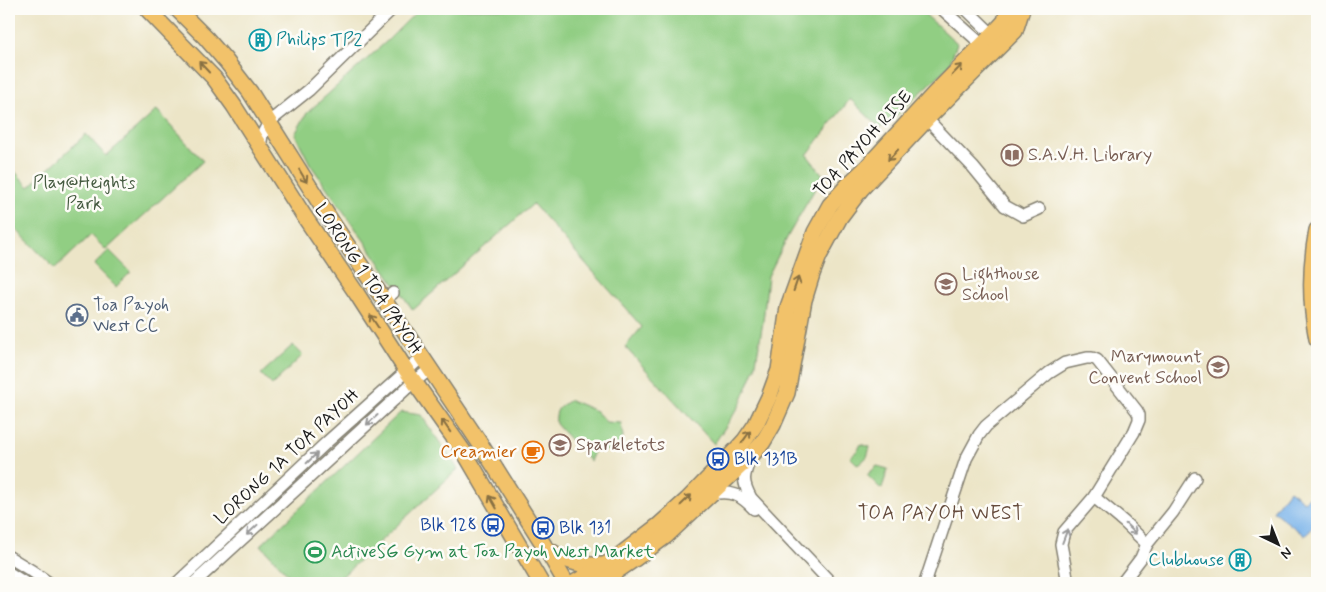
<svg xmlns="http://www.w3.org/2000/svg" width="1326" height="592" font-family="Mynerve,sans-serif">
  <rect width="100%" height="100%" fill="#fdfcf7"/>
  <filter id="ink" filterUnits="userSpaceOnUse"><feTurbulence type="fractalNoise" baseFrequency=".02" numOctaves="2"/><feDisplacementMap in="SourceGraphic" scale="10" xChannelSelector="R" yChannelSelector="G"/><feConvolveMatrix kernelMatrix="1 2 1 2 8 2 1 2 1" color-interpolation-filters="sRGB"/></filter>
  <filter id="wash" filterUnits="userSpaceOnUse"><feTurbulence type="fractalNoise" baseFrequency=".0096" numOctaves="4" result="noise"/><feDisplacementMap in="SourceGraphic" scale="20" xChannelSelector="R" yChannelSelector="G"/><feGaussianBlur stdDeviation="1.12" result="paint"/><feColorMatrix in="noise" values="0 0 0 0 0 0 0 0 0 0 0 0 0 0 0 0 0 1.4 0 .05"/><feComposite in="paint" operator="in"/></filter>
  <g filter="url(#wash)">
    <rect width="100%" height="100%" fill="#ece5c7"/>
    <g fill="#91ce83" stroke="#567550">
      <polygon points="419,9 919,9 957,43 949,66 896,116 880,128 850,99 807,155 823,175 789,234 768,276 763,322 755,368 740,405 714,444 625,347 642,327 533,204 413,310 310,164 295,134 307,113 387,41"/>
      <polygon points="157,110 203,161 106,250 91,235 55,269 9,222 9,165 29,187 86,134 106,156"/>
      <polygon points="109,250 131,272 116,287 94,265"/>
      <polygon points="293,345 303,355 272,385 261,374"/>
      <path d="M570,400L596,411L606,422L621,423L623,437L616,451L603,450L597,445L590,461L556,424C555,409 558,408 570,400Z"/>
      <polygon points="401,412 421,415 458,469 335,583 296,583 261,545"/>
      <polygon points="861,444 870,447 867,457 858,465 850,457 858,450"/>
      <polygon points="877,466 888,469 882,488 880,488 867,475"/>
    </g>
    <polygon fill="#79b3ea" stroke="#4a6883" points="1289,490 1304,501 1317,491 1317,521 1305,536 1273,511"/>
  </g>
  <g filter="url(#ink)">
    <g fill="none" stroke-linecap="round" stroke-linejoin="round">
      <g stroke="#848072" stroke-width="14">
        <g id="minor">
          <polyline points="942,9 987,49"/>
          <polyline points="966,9 998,40"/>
          <polyline points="927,119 973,167 1005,206 1023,216 1039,209"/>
          <polyline points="261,149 261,141 262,135 269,122 309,90 392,9"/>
          <polyline points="384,300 393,293"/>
          <path d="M750,459C743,477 742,481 751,498L831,583"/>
          <path d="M712,494C731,490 741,495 754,509"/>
          <polyline points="1094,497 1124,522 1147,544 1141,558 1122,583"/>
          <polyline points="1147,544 1173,512 1195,478"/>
          <polyline points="9,557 32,571 49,583"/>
          <polyline points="9,573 25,583"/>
          <polyline points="177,583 327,442 422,357"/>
          <polyline points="194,583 408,387 430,369"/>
          <polyline points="925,583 966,459 979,435 986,426 1049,373 1065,363 1087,358 1092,358 1097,360 1137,411 1139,415 1139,420 1134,432 1094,497 1064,532 1061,544 1068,583"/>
        </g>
      </g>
      <g stroke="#848072" stroke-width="18">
        <g id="major">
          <polyline points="147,9 214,78 234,106 304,216 357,294 406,370 466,455 541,583"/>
          <polyline points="177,9 206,38 226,61 250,92 333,224 481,445 547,550 566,583"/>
          <path d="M1317,230C1310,266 1310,304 1317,339"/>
          <path d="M549,550C569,563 581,566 605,565"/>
          <polyline points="574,583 615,559 658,526 687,500 735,451 745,440 756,424 769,397 779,370 788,307 815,232 830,205 848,185 866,168 933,95 993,34 1005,21 1008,9"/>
          <polyline points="599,583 636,558 666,536 750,457 763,442 773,425 787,393 804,300 812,274 819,256 840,217 861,189 927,119 1015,31 1022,9"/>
        </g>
      </g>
      <use href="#minor" stroke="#fff" stroke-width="11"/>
      <use href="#major" stroke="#f2c26a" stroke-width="15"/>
    </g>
    <defs><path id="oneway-shaft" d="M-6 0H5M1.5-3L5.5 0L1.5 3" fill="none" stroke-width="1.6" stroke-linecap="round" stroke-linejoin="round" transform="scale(1.25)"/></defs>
    <g stroke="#876f43">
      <use href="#oneway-shaft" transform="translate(204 67) rotate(-133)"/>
      <use href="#oneway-shaft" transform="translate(957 70) rotate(-46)"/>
      <use href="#oneway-shaft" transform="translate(893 155) rotate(133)"/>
      <use href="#oneway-shaft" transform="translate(303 176) rotate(59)"/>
      <use href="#oneway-shaft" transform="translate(796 284) rotate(-71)"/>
      <use href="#oneway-shaft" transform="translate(374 321) rotate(-123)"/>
      <use href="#oneway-shaft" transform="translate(446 426) rotate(-125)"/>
      <use href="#oneway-shaft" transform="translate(746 437) rotate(-54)"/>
      <use href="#oneway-shaft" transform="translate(686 500) rotate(-44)"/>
      <use href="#oneway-shaft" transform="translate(493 502) rotate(-120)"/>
    </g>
    <g stroke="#999">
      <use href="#oneway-shaft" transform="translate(372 420) rotate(138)"/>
      <use href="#oneway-shaft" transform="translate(312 458) rotate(-44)"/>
      <use href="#oneway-shaft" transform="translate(1131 529) rotate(44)"/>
      <use href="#oneway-shaft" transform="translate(252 530) rotate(137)"/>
      <use href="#oneway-shaft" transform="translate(1065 536) rotate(-69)"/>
    </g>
  </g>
  <defs>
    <g id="building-ring" transform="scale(1.125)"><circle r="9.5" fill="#fdfcf7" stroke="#0f9aa8" stroke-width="1.5"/><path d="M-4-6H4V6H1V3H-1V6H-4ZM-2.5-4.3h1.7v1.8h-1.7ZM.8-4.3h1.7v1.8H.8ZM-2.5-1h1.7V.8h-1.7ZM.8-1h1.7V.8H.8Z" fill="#0f9aa8"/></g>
    <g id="library-ring" transform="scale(1.125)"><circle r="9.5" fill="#fdfcf7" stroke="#8d6e63" stroke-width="1.5"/><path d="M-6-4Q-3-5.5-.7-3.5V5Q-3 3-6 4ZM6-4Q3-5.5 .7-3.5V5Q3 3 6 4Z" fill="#8d6e63"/></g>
    <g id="school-ring" transform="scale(1.125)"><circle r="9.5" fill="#fdfcf7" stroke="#8d6e63" stroke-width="1.5"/><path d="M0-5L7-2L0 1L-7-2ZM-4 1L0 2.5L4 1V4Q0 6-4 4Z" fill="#8d6e63"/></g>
    <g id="civic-ring" transform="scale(1.125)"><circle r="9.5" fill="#fdfcf7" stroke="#5c6f8a" stroke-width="1.5"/><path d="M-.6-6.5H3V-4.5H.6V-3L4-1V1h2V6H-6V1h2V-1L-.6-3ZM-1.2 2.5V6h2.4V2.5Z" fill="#5c6f8a"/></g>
    <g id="cafe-ring" transform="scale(1.125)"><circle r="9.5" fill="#fdfcf7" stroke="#e8710a" stroke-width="1.5"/><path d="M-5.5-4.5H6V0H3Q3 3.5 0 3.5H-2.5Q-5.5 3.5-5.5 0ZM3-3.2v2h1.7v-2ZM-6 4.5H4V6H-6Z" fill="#e8710a"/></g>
    <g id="bus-ring" transform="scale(1.125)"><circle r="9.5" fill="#fdfcf7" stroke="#1a4fb4" stroke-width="1.5"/><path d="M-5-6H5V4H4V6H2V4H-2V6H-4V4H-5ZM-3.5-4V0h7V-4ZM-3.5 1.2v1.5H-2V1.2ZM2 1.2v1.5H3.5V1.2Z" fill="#1a4fb4"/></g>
    <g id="stadium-ring" transform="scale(1.125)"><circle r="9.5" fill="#fdfcf7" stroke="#2e9e5b" stroke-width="1.5"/><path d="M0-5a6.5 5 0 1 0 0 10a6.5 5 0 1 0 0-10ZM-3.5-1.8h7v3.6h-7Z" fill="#2e9e5b"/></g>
  </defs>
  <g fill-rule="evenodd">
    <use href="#building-ring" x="260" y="40"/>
    <use href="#library-ring" x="1012" y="155"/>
    <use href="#school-ring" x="946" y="284"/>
    <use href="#civic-ring" x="77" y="315"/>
    <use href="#school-ring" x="1218" y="367"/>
    <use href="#school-ring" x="560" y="445"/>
    <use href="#cafe-ring" x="533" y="452"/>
    <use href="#bus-ring" x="718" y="459"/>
    <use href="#bus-ring" x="493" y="525"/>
    <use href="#bus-ring" x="543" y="528"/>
    <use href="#stadium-ring" x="315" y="552"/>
    <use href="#building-ring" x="1240" y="560"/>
  </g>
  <g text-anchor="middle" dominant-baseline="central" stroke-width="5" stroke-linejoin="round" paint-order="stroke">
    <g font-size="18" fill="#0d838f" stroke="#fdfcf7" text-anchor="start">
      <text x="276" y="40">Philips TP2</text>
      <text x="1224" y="560" text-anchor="end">Clubhouse</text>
    </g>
    <g font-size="18" fill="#1c1c1c" stroke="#fdfcf7">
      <text transform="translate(863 144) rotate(-48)">TOA PAYOH RISE</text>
      <text transform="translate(368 279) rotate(56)">LORONG 1 TOA PAYOH</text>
      <text transform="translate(287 457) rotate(-43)">LORONG 1A TOA PAYOH</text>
    </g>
    <g font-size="18" fill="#785e54" stroke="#fdfcf7" text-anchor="start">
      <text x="1028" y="155">S.A.V.H. Library</text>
      <text x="962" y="274">Lighthouse<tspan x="962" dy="21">School</tspan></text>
      <text x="1202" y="357" text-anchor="end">Marymount<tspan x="1202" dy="21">Convent School</tspan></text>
      <text x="576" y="445">Sparkletots</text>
    </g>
    <g font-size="18" fill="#455a40" stroke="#fdfcf7">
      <text x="84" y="183">Play@Heights<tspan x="84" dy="21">Park</tspan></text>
    </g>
    <g font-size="18" fill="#4e5e75" stroke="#fdfcf7" text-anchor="start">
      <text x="93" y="305">Toa Payoh<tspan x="93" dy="21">West CC</tspan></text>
    </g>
    <g font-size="18" fill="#c56008" stroke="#fdfcf7" text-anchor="end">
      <text x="517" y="452">Creamier</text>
    </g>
    <g font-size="18" fill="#164399" stroke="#fdfcf7" text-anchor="start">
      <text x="734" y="459">Blk 131B</text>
      <text x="477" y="525" text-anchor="end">Blk 128</text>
      <text x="559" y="528">Blk 131</text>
    </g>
    <g font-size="18" fill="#27864d" stroke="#fdfcf7" text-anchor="start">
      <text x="331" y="552">ActiveSG Gym at Toa Payoh West Market</text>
    </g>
    <g font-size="19" letter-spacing="1" fill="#664c3d" stroke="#fdfcf7">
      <text x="941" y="513">TOA PAYOH WEST</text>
    </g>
  </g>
  <rect width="1326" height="592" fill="none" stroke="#fdfcf7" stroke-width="30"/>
  <g transform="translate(1278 544) rotate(137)" stroke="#fdfcf7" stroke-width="4" paint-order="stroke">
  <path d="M0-4L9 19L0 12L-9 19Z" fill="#1c1c1c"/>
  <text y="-8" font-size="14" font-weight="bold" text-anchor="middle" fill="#1c1c1c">N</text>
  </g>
</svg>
